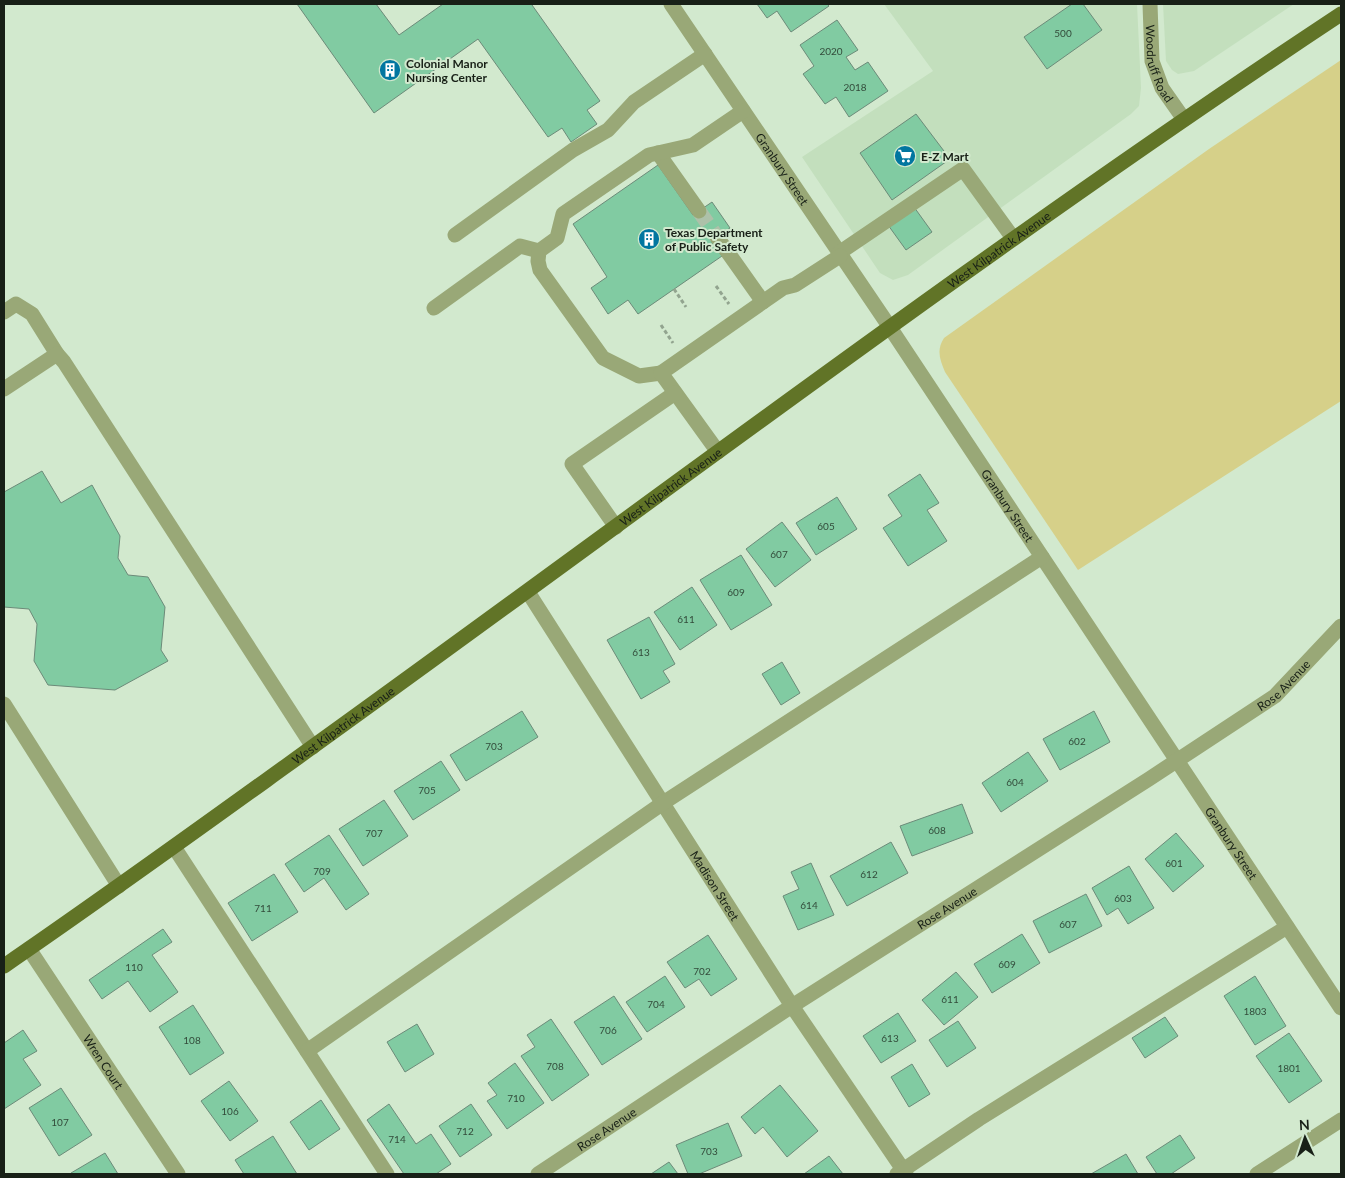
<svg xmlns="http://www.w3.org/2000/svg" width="1345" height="1178" font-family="Lato,sans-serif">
  <rect width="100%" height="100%" fill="#d2e9ce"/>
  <g fill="#c3dfbd">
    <polygon points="884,4 1137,4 1141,88 1139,106 1131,114 908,275 893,280 880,273 802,157 933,71"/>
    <polygon points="1163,4 1294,4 1194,71 1178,74 1172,70 1166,61"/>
  </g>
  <path fill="#d6d089" d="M1341,60V401L1078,570L945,372C940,360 936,350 944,338L1209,149Z"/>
  <g fill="#81cba2" stroke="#6c8b79">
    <polygon points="297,4 376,4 399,35 443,4 535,4 532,5 600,101 587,110 597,124 571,142 562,128 548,137 478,39 374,113"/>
    <polygon points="757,4 827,4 829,6 791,32 777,11 767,18"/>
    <polygon points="1072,4 1083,4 1102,30 1047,69 1024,37"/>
    <polygon points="837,20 858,50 846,57 855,70 868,62 888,91 849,117 836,97 825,104 803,74 814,66 800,45"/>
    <polygon points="916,114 950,159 892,200 860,153"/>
    <polygon points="658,165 693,215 712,202 730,228 711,241 722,256 638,314 628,300 608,314 591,288 607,277 573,224"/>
    <polygon points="914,207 932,232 906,250 888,225"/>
    <polygon points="42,471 61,503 92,485 120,536 118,558 128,575 148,577 165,607 161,650 168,661 115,690 48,685 34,661 37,624 29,609 4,607 4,492"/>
    <polygon points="920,474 939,503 927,510 947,541 908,566 883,528 902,516 888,495"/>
    <polygon points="837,497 857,529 816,555 796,523"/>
    <polygon points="782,522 811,560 775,587 746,549"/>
    <polygon points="741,555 772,605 731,630 700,580"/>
    <polygon points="692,587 717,625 680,650 654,612"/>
    <polygon points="649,617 675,664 663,671 670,682 641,699 607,640"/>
    <polygon points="782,662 800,693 781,705 762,674"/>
    <polygon points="522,711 538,737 466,781 450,755"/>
    <polygon points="1094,711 1110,742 1060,770 1043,739"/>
    <polygon points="1028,752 1048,781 1001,812 982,783"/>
    <polygon points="441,761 460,790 413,820 394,791"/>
    <polygon points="384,800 408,836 363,866 339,829"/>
    <polygon points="962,804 973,833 912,856 900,826"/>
    <polygon points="1176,833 1204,866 1173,892 1145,859"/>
    <polygon points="329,835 369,894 346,910 324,878 304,892 285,864"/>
    <polygon points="891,842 908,873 847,906 830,876"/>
    <polygon points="811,863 834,915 798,930 783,896 799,889 791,872"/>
    <polygon points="1129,866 1154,908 1128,924 1118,908 1107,915 1092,888"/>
    <polygon points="274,874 298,912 252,941 228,903"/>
    <polygon points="1086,894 1102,926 1049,953 1033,921"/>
    <polygon points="163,929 172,942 152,955 178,992 150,1012 128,981 102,999 89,980"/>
    <polygon points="1022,934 1040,963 992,993 974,964"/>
    <polygon points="708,935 737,979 711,996 699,979 685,988 667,962"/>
    <polygon points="956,972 978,997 944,1025 922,1000"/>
    <polygon points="665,976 685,1007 647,1032 626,1002"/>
    <polygon points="1255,976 1286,1026 1255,1045 1224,996"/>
    <polygon points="614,996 642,1039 602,1065 574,1022"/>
    <polygon points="193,1005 224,1053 190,1075 159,1027"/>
    <polygon points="898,1013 916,1041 881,1063 863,1036"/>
    <polygon points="1165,1017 1178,1036 1145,1058 1132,1038"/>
    <polygon points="551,1019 589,1075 552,1101 521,1056 535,1047 527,1035"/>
    <polygon points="958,1021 976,1048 947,1067 929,1040"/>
    <polygon points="417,1024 434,1054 405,1072 387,1042"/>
    <polygon points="23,1030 37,1051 23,1059 41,1085 4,1109 4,1043"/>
    <polygon points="1289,1033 1322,1081 1289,1103 1256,1056"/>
    <polygon points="515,1063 544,1103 507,1129 487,1101 497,1095 488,1083"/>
    <polygon points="912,1064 930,1094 909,1107 891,1077"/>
    <polygon points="229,1081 258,1121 230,1141 201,1101"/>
    <polygon points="780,1085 818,1131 787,1157 763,1127 755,1134 741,1117"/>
    <polygon points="61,1088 92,1135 59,1156 29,1108"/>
    <polygon points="321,1100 340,1129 309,1150 290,1122"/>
    <polygon points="389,1104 416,1144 431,1134 451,1164 436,1174 404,1174 367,1120"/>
    <polygon points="471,1104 492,1135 460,1157 439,1126"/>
    <polygon points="728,1123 742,1156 699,1174 688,1174 676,1145"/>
    <polygon points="1180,1135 1195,1158 1171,1174 1157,1174 1146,1157"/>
    <polygon points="273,1136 297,1174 244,1174 235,1160"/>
    <polygon points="105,1153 118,1174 72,1174 71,1173"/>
    <polygon points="1126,1154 1138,1174 1091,1174"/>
    <polygon points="829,1156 843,1174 804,1174"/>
    <polygon points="669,1162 678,1174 651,1174"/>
  </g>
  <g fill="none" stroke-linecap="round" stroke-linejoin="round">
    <polyline stroke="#adc1a9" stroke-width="15" stroke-dasharray="15 8" stroke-linecap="butt" points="699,211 717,237"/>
    <g stroke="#92a48f" stroke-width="3" stroke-dasharray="4 2.5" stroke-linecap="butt">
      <polyline points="716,286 729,304"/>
      <polyline points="674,289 686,307"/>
      <polyline points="661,325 673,343"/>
    </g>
    <g stroke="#99a877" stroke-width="15">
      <path id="s1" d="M671,4L889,326L1341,1008"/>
      <path id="s2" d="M1150,4L1152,61L1162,88L1183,118"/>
      <polyline points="658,153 699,211"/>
      <polyline points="455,235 573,150 608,130 634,102 705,54"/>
      <polyline points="717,237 763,302"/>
      <polyline points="839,253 963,169 1013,238"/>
      <polyline points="434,308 520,246 539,251"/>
      <polyline points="4,312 16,304 32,314 57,354"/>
      <polyline points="661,373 639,376 603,358 540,270 538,261 539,251 557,238 563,214 649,155 693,145 743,111"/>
      <polyline points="4,389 57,354 64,362 313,747"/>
      <polyline points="718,452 661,373 783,288 795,285 840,256"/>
      <polyline points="616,527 572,464 675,393"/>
      <path id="s3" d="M528,592L792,1006L906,1174"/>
      <polyline points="4,704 119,886"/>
      <polyline points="174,847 387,1174"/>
      <path id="s4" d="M29,949L178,1174"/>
      <polyline points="307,1051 663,803 1042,557"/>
      <path id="s5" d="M538,1174L792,1006L1149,779L1275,696L1341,626"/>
      <polyline points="897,1174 979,1119 1287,927"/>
      <polyline points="1257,1174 1341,1120"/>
    </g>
    <path stroke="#617427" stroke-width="15" id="s6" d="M4,966C99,901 193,833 286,766C637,514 981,252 1341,14"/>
  </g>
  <defs>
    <g id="building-disc" transform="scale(1.125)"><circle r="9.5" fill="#0176a0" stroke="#d2e9ce"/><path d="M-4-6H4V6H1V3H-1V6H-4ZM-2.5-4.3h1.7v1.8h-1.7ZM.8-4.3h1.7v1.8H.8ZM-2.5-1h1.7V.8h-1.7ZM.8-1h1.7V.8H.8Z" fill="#fff"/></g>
    <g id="supermarket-disc" transform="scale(1.125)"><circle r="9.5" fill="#0176a0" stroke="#d2e9ce"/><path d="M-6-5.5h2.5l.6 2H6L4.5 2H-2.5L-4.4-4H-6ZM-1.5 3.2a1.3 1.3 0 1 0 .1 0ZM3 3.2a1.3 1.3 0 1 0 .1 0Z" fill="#fff"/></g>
  </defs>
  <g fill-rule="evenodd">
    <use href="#building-disc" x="390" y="70"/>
    <use href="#supermarket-disc" x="905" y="156"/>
    <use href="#building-disc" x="649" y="239"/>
  </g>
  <g text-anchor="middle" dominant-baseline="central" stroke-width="4" stroke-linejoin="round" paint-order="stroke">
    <g font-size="10" fill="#324b3a">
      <text x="1063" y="33">500</text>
      <text x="831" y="51">2020</text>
      <text x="855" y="87">2018</text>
      <text x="826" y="526">605</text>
      <text x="779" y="554">607</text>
      <text x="736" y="592">609</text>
      <text x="686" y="619">611</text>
      <text x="641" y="652">613</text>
      <text x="1077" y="741">602</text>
      <text x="494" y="746">703</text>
      <text x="1015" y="782">604</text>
      <text x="427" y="790">705</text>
      <text x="937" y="830">608</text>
      <text x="374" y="833">707</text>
      <text x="1174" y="863">601</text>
      <text x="322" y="871">709</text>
      <text x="869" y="874">612</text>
      <text x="1123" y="898">603</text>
      <text x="809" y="905">614</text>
      <text x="263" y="908">711</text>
      <text x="1068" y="924">607</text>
      <text x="1007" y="964">609</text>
      <text x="134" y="967">110</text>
      <text x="702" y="971">702</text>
      <text x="950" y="999">611</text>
      <text x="656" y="1004">704</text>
      <text x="1255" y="1011">1803</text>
      <text x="608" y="1030">706</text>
      <text x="890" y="1038">613</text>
      <text x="192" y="1040">108</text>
      <text x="555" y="1066">708</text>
      <text x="1289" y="1068">1801</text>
      <text x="516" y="1098">710</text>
      <text x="230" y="1111">106</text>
      <text x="60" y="1122">107</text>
      <text x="465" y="1131">712</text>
      <text x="397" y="1139">714</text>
      <text x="709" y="1151">703</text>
    </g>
    <g font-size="12" fill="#182017" stroke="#d2e9ce">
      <text stroke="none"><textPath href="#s2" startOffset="61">Woodruff Road</textPath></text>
      <text stroke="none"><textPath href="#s1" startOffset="199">Granbury Street</textPath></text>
      <text stroke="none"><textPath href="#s6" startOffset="1226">West Kilpatrick Avenue</textPath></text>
      <text stroke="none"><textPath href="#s6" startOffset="821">West Kilpatrick Avenue</textPath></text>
      <text stroke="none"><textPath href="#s1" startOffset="604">Granbury Street</textPath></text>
      <text stroke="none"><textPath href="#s5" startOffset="892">Rose Avenue</textPath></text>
      <text stroke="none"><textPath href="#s6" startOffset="416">West Kilpatrick Avenue</textPath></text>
      <text stroke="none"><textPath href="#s1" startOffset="1009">Granbury Street</textPath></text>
      <text stroke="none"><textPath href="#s3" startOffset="348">Madison Street</textPath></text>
      <text stroke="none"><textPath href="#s5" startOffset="488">Rose Avenue</textPath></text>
      <text stroke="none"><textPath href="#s4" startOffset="135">Wren Court</textPath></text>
      <text stroke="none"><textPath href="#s5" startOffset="82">Rose Avenue</textPath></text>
    </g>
    <g font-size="12" font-weight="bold" fill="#182017" stroke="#d2e9ce" text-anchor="start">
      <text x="406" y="63">Colonial Manor<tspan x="406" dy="14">Nursing Center</tspan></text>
      <text x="921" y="156">E-Z Mart</text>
      <text x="665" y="232">Texas Department<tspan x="665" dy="14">of Public Safety</tspan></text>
    </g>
  </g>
  <rect width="1345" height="1178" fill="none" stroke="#182017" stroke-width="10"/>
  <g transform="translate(1305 1138) rotate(357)" stroke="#d2e9ce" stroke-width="4" paint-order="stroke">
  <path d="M0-4L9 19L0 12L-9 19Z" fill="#182017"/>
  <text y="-8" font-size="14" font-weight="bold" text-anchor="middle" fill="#182017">N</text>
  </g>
</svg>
